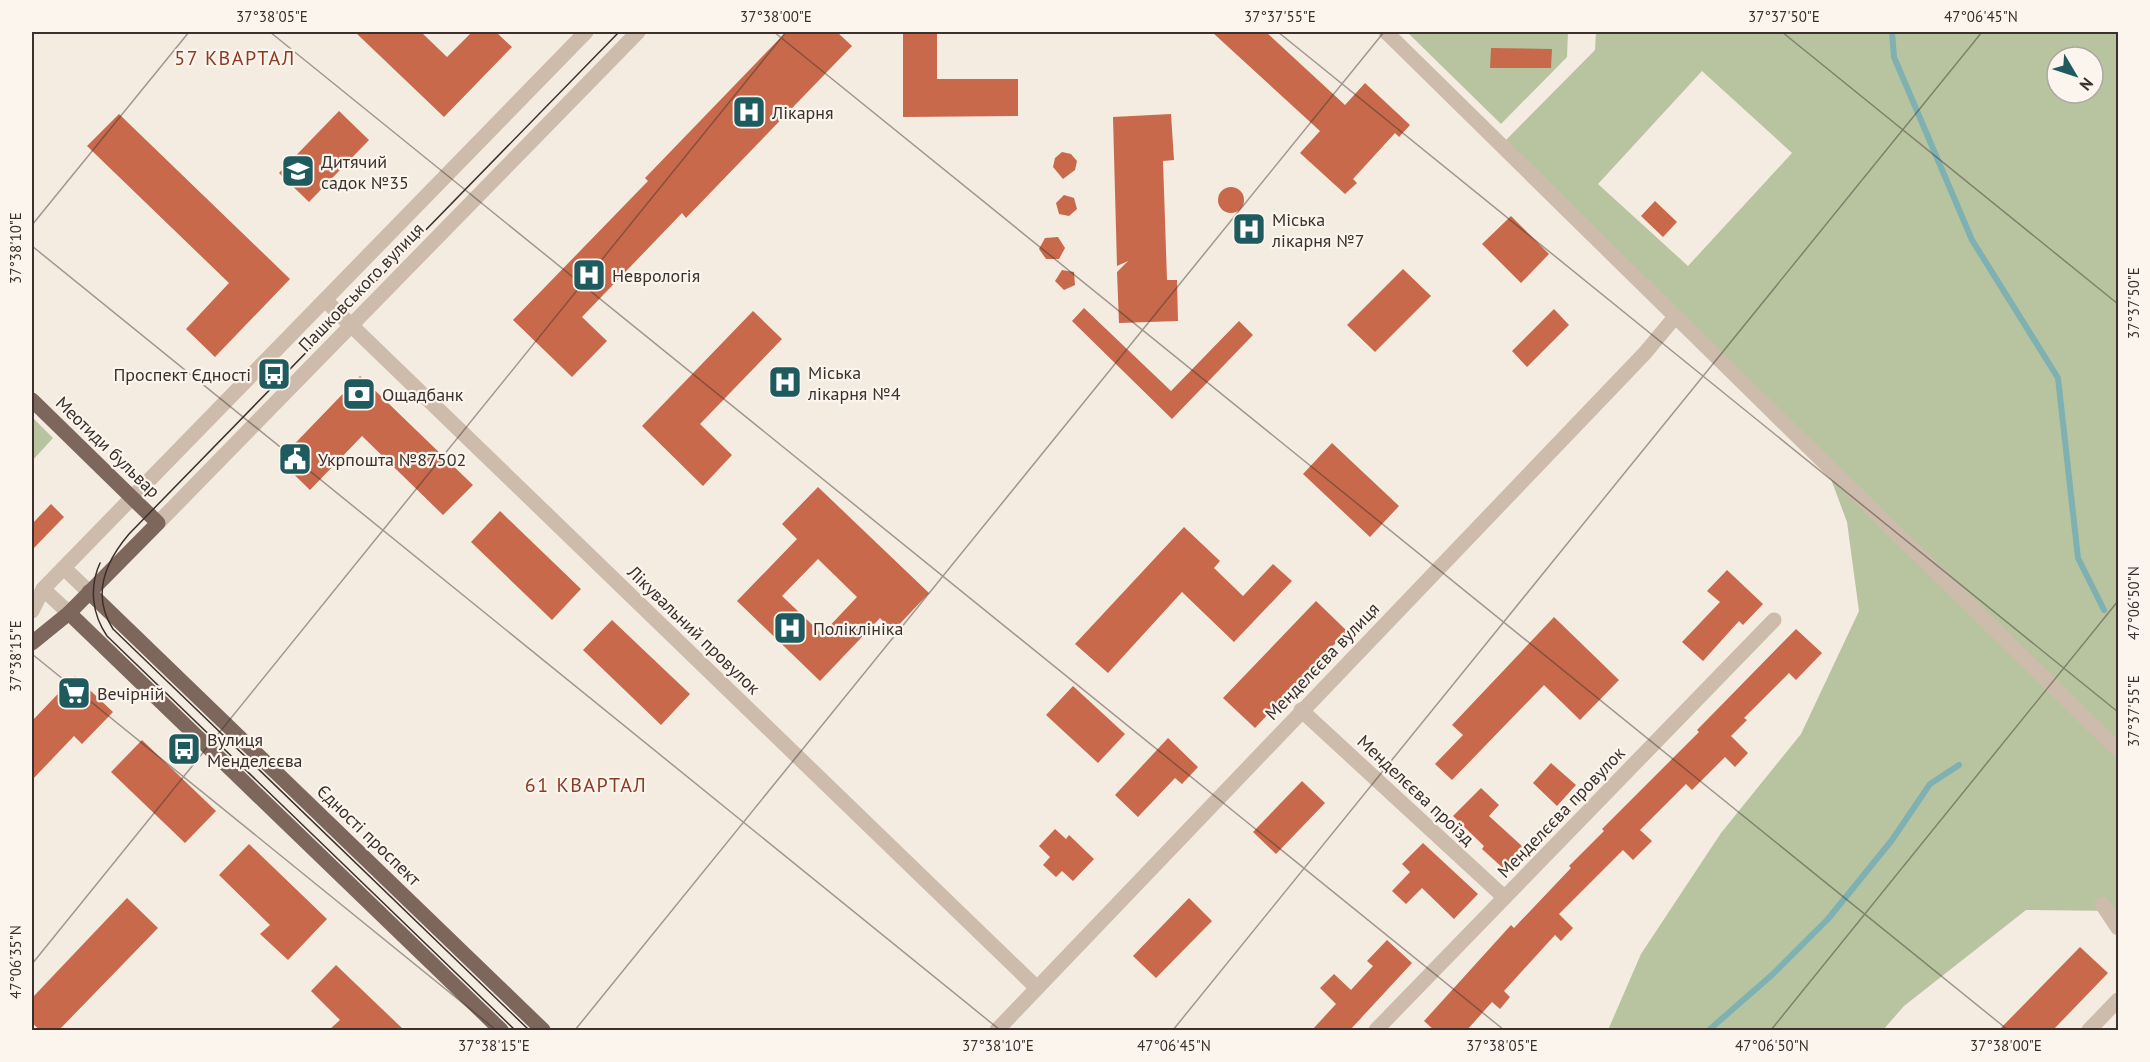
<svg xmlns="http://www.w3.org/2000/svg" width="2150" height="1062" font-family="'PT Sans',sans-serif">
  <rect width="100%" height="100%" fill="#f4ebe1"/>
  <g fill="#b8c4a0" fill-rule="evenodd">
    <polygon points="1407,32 1568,32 1567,57 1501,124"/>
    <path d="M1596,32H2118V911L2026,910L1904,1006L1883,1030H1608L1641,954L1721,833L1801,734L1859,611L1847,522L1825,463L1680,312L1506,140L1595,50ZM2057,57H2093V93H2057ZM1702,71L1792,153L1688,266L1598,184Z"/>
    <polygon points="32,417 53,438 32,461"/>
  </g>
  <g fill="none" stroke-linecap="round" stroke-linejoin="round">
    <g stroke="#7fb0b2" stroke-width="6">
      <polyline points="1892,32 1894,57 1972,240 2058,378 2078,558 2104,610"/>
      <polyline points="1709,1030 1773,974 1828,919 1892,840 1930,784 1959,765"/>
    </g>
  </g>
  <g fill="#c8694b" fill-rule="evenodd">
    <polygon points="355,32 421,32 447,57 472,32 496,32 512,47 444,117"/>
    <polygon points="786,32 837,32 852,46 686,218 682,213 582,317 607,341 572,377 513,320 648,181 645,178"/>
    <polygon points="903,32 937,32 937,79 1018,79 1018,116 903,117"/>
    <polygon points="1212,32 1266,32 1345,105 1365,83 1410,125 1399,137 1395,133 1353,179 1357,183 1345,194 1300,153 1320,131"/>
    <polygon points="1491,48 1552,49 1551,68 1490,68"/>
    <polygon points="339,111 369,140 309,202 279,173"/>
    <polygon points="119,114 290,279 215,357 186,329 229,283 87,146"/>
    <polygon points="1171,114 1174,160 1163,161 1167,280 1177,280 1178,321 1119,323 1117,272 1128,261 1117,266 1113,117"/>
    <polygon points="1062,152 1071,154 1077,161 1075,170 1063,179 1053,167 1055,158"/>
    <circle cx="1231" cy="200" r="13"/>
    <polygon points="1064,195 1074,198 1077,209 1069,216 1059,214 1056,203"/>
    <polygon points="1655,201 1677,222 1663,237 1641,216"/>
    <polygon points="1511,216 1549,254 1521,283 1482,244"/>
    <polygon points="1058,237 1065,248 1059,259 1046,259 1039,249 1045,238"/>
    <polygon points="1403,269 1431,296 1375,352 1347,325"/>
    <polygon points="1062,270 1074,272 1075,285 1064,290 1055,281"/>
    <polygon points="1084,308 1171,391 1239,321 1253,335 1172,419 1072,321"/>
    <polygon points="1554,309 1569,325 1527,367 1512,351"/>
    <polygon points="753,311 782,339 700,424 732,455 703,486 642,426"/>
    <polygon points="360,376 473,485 443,515 362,436 310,490 279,460"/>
    <polygon points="1332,443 1399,506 1370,537 1303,474"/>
    <path d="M818,487L929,593L893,631L880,618L820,681L737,601L797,539L782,524ZM818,559L857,597L822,634L782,596Z"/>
    <polygon points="51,504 64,517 32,550 32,524"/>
    <polygon points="500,511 581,589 552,620 471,542"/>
    <polygon points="1184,527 1220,561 1214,568 1243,596 1273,564 1292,581 1234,642 1182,592 1108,673 1075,644"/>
    <polygon points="1727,570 1763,604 1743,625 1739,621 1703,661 1682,642 1720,602 1707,591"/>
    <polygon points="1316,601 1347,631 1255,728 1223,698"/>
    <polygon points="1554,617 1619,680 1580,720 1544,685 1452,780 1435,764 1463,735 1452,725"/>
    <polygon points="612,620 690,694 661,725 583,650"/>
    <polygon points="1796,629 1822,653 1796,680 1789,673 1744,718 1747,720 1731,736 1748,753 1735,767 1725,757 1692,790 1686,784 1640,830 1652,841 1633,860 1623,850 1559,914 1573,928 1561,941 1555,935 1504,991 1510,997 1500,1009 1492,1002 1467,1030 1434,1030 1424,1021 1511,925 1514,928 1571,868 1569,866 1604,831 1602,829 1699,732 1697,730"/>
    <polygon points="75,676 113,712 82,744 74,736 32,780 32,721"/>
    <polygon points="1073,686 1125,734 1098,763 1046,715"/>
    <polygon points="1168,738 1198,767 1182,784 1175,778 1138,817 1115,795"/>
    <polygon points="142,740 216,811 185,843 111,772"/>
    <polygon points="1551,763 1576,785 1557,806 1533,783"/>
    <polygon points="1302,781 1325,803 1276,854 1253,832"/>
    <polygon points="1481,788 1499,805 1489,816 1523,847 1504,869 1482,849 1484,846 1453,816"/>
    <polygon points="1055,829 1066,839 1069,835 1094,859 1073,881 1062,871 1056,877 1043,865 1050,857 1039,846"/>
    <polygon points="1423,843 1478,894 1454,919 1422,888 1406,904 1392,891 1410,872 1402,864"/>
    <polygon points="249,844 327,919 288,960 260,934 270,925 219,875"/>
    <polygon points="127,898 158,928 59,1030 40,1030 32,1023 32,998"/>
    <polygon points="1189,898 1212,921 1156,978 1133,956"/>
    <polygon points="1387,940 1412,963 1350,1030 1312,1030 1336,1004 1320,988 1334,974 1351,990 1373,966 1367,961"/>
    <polygon points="2080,947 2108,973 2053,1030 1999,1030"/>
    <polygon points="336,965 404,1030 329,1030 340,1020 311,991"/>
  </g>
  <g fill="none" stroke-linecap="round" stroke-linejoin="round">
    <g stroke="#cdbbac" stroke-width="15">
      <path d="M1386,32C1629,272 1874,511 2118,750"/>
      <polyline points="325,300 1037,988"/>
      <polyline points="158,523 638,32"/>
      <polyline points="64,568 89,592"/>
      <polyline points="43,589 69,613"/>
      <polyline points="32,611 43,589 586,32"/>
      <polyline points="1301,710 1504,897"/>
      <polyline points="2102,904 2118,928"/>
      <polyline points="997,1030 1645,353 1675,317"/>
      <polyline points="1376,1030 1774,620"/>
      <polyline points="2089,1030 2118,1000"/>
    </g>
    <g stroke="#7d675c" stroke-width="15">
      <polyline points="32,400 158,523 69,613 32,643"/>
      <polyline points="89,592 543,1030"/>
      <polyline points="69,613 501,1030"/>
    </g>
    <g stroke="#3b302b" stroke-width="1.5">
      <path d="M100,563C89,587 92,614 107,636L515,1030"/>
      <path d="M529,1030L113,629C91,595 106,561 129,534L619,32"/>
    </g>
  </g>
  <path fill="none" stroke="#3b302b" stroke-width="1.5" stroke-opacity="0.45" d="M270,32L1504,1030M774,32L2008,1030M1278,32L2118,712M1782,32L2118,304M32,225L189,32M32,246L1000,1030M32,654L496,1030M32,964L786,32M575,1030L1384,32M1173,1030L1982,32M1771,1030L2118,601"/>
  <defs>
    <g id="hospital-square" transform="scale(1.725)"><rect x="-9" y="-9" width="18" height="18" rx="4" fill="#1f5a5e" stroke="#fbf5ee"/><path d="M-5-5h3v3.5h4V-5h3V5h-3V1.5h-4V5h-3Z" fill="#fff"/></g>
    <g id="school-square" transform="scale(1.725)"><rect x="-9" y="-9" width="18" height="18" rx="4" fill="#1f5a5e" stroke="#fbf5ee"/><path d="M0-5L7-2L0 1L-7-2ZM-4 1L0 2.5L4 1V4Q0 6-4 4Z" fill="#fff"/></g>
    <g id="bus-square" transform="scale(1.725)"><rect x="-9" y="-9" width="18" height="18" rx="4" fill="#1f5a5e" stroke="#fbf5ee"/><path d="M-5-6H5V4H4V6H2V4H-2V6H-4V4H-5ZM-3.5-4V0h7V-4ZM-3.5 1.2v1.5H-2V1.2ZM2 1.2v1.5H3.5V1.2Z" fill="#fff"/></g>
    <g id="bank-square" transform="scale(1.725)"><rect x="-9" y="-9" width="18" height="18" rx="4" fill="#1f5a5e" stroke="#fbf5ee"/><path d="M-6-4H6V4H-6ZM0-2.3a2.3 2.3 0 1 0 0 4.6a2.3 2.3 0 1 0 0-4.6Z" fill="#fff"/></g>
    <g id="civic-square" transform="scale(1.725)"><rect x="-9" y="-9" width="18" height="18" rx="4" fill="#1f5a5e" stroke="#fbf5ee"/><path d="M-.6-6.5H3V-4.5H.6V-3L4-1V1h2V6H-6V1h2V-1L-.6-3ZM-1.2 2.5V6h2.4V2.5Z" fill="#fff"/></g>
    <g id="supermarket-square" transform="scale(1.725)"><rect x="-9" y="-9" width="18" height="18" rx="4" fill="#1f5a5e" stroke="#fbf5ee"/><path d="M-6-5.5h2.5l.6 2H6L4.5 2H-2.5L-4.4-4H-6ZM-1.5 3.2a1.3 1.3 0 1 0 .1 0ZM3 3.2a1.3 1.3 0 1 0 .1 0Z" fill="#fff"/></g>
  </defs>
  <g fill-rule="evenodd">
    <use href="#hospital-square" x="749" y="112"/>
    <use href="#school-square" x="298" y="171"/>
    <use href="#hospital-square" x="1249" y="229"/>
    <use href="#hospital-square" x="589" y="275"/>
    <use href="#bus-square" x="274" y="374"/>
    <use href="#hospital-square" x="785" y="382"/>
    <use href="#bank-square" x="359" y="394"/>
    <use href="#civic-square" x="295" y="459"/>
    <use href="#hospital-square" x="790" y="628"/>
    <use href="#supermarket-square" x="74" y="693"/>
    <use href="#bus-square" x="184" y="749"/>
  </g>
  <g text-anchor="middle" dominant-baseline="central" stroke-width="4.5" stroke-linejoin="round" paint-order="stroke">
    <g font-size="18" fill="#3b302b" stroke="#fbf5ee" text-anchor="start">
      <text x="772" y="112">Лікарня</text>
      <text x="321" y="161">Дитячий<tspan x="321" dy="21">садок №35</tspan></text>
      <text x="1272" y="219">Міська<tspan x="1272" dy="21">лікарня №7</tspan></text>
      <text x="612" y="275">Неврологія</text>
      <text x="808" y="372">Міська<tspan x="808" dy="21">лікарня №4</tspan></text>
      <text x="251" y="374" text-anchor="end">Проспект Єдності</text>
      <text x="382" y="394">Ощадбанк</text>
      <text x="318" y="459">Укрпошта №87502</text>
      <text x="813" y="628">Поліклініка</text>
      <text x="97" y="693">Вечірній</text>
      <text x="207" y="739">Вулиця<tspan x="207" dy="21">Менделєєва</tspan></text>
    </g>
    <g font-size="18" fill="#3b302b" stroke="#fbf5ee">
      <text transform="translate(361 287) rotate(-46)">Пашковського вулиця</text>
      <text transform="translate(108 447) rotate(44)">Меотиди бульвар</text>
      <text transform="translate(694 630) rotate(44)">Лікувальний провулок</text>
      <text transform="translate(1322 661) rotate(-46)">Менделєєва вулиця</text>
      <text transform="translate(1416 790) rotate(43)">Менделєєва проїзд</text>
      <text transform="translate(1561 812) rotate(-46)">Менделєєва провулок</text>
      <text transform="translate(369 835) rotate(44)">Єдності проспект</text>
    </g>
    <g font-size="20" letter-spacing="1.5" fill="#8c3b22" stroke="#fbf5ee">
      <text x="235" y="58">57 КВАРТАЛ</text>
      <text x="586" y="785">61 КВАРТАЛ</text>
    </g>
  </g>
  <rect width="2150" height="1062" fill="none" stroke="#fbf5ee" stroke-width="66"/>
  <g transform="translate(2075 75) rotate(129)"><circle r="28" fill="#fbf5ee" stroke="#aea6a0" stroke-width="1.5"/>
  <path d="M0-4.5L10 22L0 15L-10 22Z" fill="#1f5a5e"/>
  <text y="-9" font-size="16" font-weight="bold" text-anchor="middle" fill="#3b302b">N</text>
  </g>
  <rect x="33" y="33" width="2084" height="996" fill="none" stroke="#3b302b" stroke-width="2"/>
  <g font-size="15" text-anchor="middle" fill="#3b302b">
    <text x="272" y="22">37°38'05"E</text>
    <text x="776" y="22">37°38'00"E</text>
    <text x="1280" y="22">37°37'55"E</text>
    <text x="1784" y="22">37°37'50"E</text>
    <text x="1981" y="22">47°06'45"N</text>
    <text transform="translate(16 248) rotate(-90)" y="5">37°38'10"E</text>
    <text transform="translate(2134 303) rotate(-90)" y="5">37°37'50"E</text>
    <text transform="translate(2134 603) rotate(-90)" y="5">47°06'50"N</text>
    <text transform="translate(16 656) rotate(-90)" y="5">37°38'15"E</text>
    <text transform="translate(2134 711) rotate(-90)" y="5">37°37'55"E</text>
    <text transform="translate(16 962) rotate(-90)" y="5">47°06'35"N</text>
    <text x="494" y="1051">37°38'15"E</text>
    <text x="998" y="1051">37°38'10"E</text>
    <text x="1174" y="1051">47°06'45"N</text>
    <text x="1502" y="1051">37°38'05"E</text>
    <text x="1772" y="1051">47°06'50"N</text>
    <text x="2006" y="1051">37°38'00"E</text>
  </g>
</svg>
